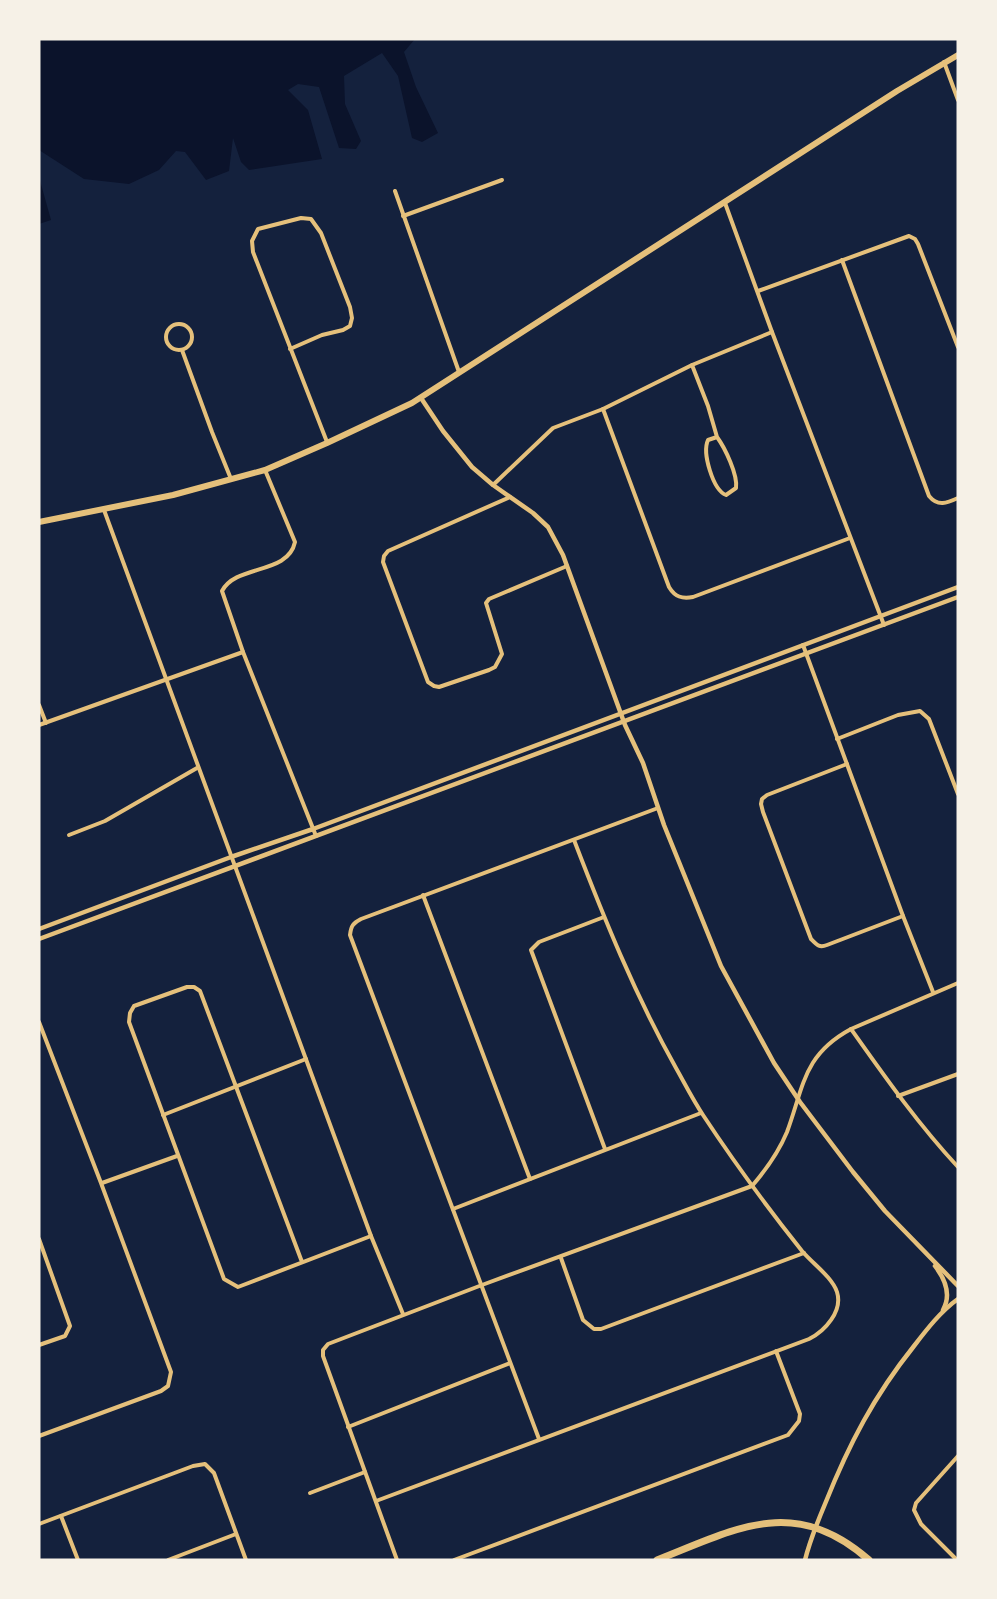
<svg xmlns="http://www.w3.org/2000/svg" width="997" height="1599" font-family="Helvetica,sans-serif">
  <rect width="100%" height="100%" fill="#14213d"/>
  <g fill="#0b132b">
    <polygon points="39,39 415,39 404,52 416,87 438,133 422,142 412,138 398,76 382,53 344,76 345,104 361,141 356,149 339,148 319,87 298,84 288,90 308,110 322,159 249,170 241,162 233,138 229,171 206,180 185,152 176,151 159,170 129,184 84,179 39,150"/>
    <polygon points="39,177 51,220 39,224"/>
  </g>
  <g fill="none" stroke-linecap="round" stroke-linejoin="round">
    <g stroke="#e5c07b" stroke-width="4">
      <polyline points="944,62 958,100"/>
      <polyline points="395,191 459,372"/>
      <polyline points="725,203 772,332 884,625"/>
      <polyline points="403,216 502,180"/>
      <path d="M842,260L929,496C938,507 947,503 958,498"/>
      <polyline points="758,291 909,236 915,239 918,244 958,347"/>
      <circle cx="179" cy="337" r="13"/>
      <polyline points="290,349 322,335 343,330 350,326 352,318 350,307 321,233 311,219 301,218 258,229 252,241 253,252 327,442"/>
      <polyline points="182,350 212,432 231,479"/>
      <path d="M692,365L708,406L717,437L708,440C702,453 713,490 726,495L736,488C738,475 725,448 717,437"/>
      <path d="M603,409L669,587C675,597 682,599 693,597L850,538"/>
      <path d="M265,470L295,542C288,575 236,564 222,591L243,652L316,836"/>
      <polyline points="493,485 553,428 603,409 692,365 772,332"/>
      <polyline points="510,497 388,551 384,556 383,562 428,682 434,686 439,687 489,670 495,667 502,654 486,603 489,599 567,566"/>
      <polyline points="104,510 371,1236 403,1314"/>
      <polyline points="803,645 903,916 933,992"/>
      <polyline points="39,705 46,723"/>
      <polyline points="39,725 243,652"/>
      <polyline points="837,739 898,715 920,711 929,719 958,794"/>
      <path d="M847,764L767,795L762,799L761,804L763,812L811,939C817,945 819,948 827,945L903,916"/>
      <polyline points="69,835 105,821 197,768"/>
      <polyline points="423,895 530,1179"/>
      <polyline points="604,917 539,942 531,950 605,1149"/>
      <polyline points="39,1022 101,1183 171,1372 168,1386 161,1391 39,1436"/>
      <path d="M851,1029C885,1077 918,1124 958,1167"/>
      <polyline points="898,1096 958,1074"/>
      <polyline points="163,1115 306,1059"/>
      <polyline points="102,1183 177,1156"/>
      <polyline points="453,1209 701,1113"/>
      <polyline points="39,1239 70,1326 65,1336 39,1345"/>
      <polyline points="561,1258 583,1320 594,1329 601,1329 804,1253"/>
      <polyline points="302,1262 200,991 194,987 187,987 134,1006 130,1013 129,1022 224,1279 238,1287 371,1236"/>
      <polyline points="348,1427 510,1363"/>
      <path d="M539,1439L350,935C351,926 353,923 361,919L658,808"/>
      <polyline points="310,1493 365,1472"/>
      <path d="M376,1501L809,1339C825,1331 843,1311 837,1292C832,1277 813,1264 802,1251C767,1207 734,1162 703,1115C693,1100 685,1084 676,1068C635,995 604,918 574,840"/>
      <polyline points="61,1516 78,1560"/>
      <polyline points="39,1524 193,1466 205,1464 214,1473 246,1560"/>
      <polyline points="168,1560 236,1534"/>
      <path d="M397,1560L323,1356V1350L328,1344L482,1285L752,1186C765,1171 779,1151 787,1132C804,1086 803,1055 851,1029L958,983"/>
      <polyline points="454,1560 788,1435 799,1421 800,1414 776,1351"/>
      <polyline points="957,1560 921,1524 914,1510 916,1503 958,1456"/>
    </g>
    <g stroke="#e5c07b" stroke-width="4.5">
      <polyline points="421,398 443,431 472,467 493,485 533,513 548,527 563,555 625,725 643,763 664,825 721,966 774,1063 800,1102 853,1172 885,1211 958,1286"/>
      <polyline points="39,929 231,857 313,829 958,587"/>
      <polyline points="39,939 958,597"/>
      <path d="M935,1266C945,1279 952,1294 943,1310"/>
      <path d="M805,1560C810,1540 817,1523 825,1504C849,1444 874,1396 914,1346C927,1329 941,1311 958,1299"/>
    </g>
    <polyline stroke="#e5c07b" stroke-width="6" points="39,522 173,495 265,470 327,443 412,403 897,91 958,55"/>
    <path stroke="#e5c07b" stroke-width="7" d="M657,1560C736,1529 794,1494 869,1560"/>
  </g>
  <rect width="997" height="1599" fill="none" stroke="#f6f1e7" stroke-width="81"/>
</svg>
